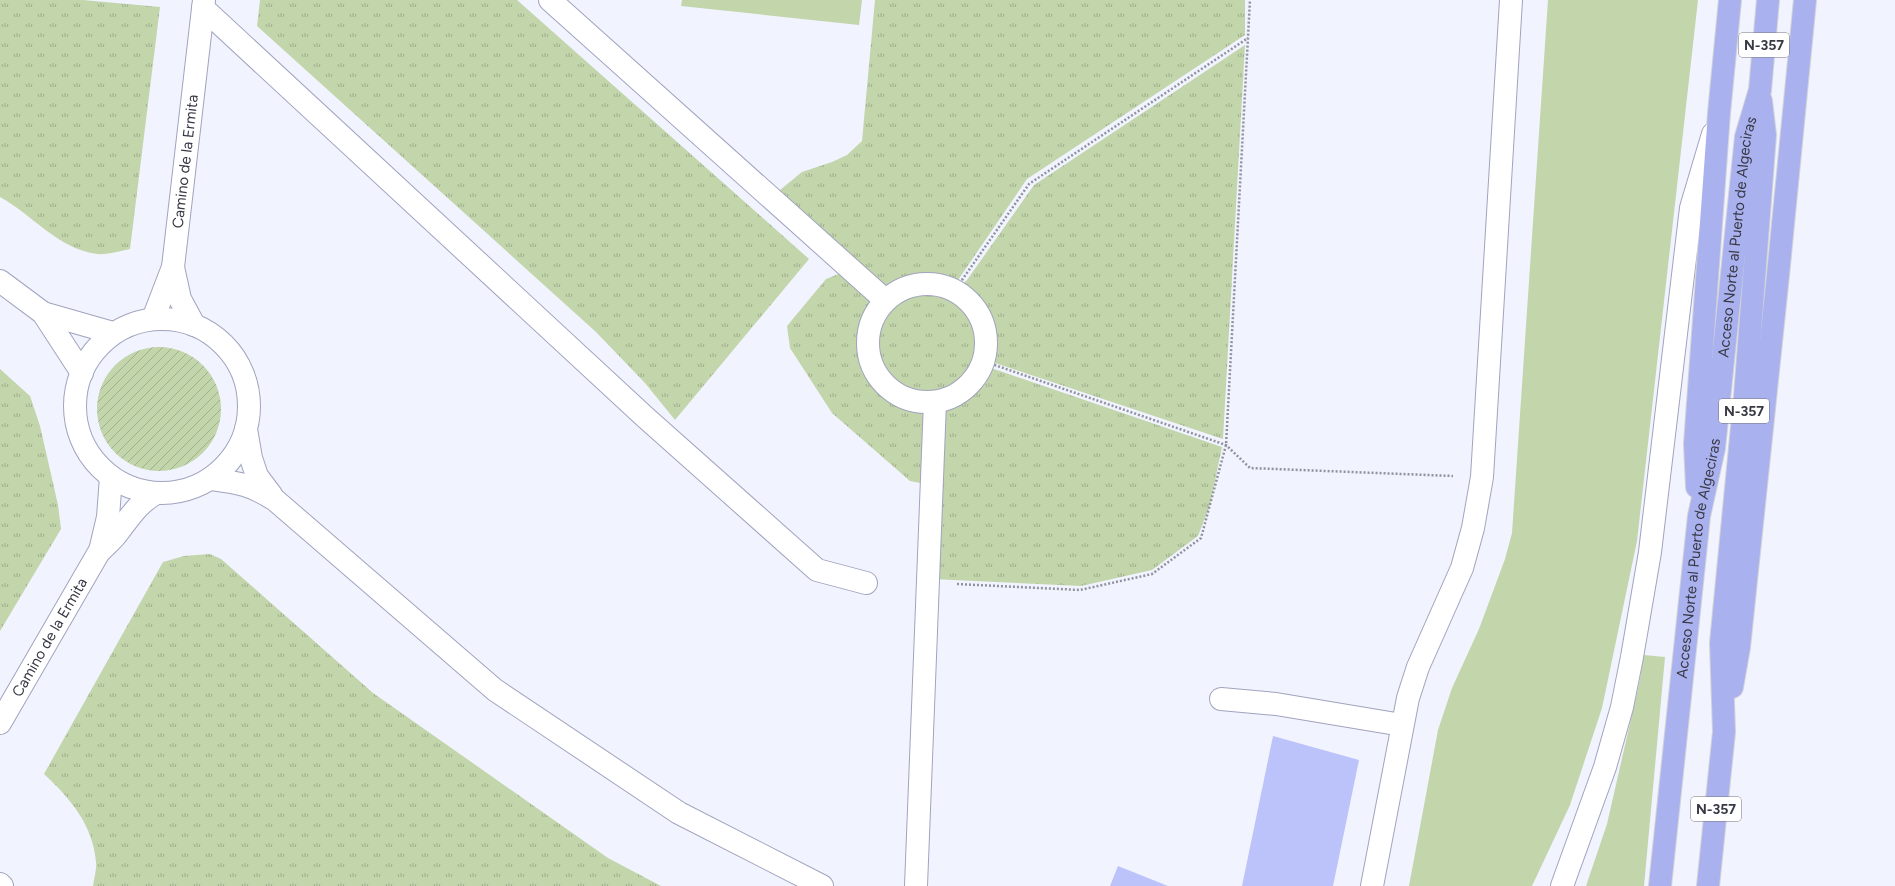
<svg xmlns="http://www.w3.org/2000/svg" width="1895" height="886" font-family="Figtree,sans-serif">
  <defs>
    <pattern id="park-tufts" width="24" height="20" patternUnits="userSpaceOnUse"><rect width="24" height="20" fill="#c3d5ab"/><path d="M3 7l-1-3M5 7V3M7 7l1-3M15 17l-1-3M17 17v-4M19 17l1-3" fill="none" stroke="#9fae8d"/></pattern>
    <pattern id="garden-furrows" width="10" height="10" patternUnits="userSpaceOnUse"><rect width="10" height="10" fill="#c3d5ab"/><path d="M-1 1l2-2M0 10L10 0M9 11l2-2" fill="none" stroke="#9fae8d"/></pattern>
  </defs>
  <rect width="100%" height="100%" fill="#f1f3ff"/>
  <g fill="#c3d5ab">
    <polygon points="682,0 862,0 859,25 681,6"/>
    <polygon points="1548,0 1698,0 1637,541 1602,708 1570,805 1532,886 1409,886 1438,730 1452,688 1479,629 1505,559 1512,533"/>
    <polygon points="1644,655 1665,657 1644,886 1586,886 1607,824 1639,684"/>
  </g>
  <g fill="url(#park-tufts)">
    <path d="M0,0H83L160,7L130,249C120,251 107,255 97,254C58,249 33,215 0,197Z"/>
    <polygon points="260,0 517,0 809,259 675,420 645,383 596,332 257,26"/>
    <polygon points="875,0 1245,0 1245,35 1027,179 956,283 956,290 967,280 1034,185 1245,45 1223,439 992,362 983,361 991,368 1222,447 1210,505 1198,536 1152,570 1081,586 932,579 930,482 920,483 910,481 832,413 790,348 787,326 826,279 846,271 774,195 802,172 832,162 847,155 862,141"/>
    <polygon points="0,369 30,396 40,426 58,505 61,529 0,631"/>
    <path d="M210,554L221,559L373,693L608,858L661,886H93C94,878 97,869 96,862C93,825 70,798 44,774L163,562L184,556Z"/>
  </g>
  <circle fill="url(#garden-furrows)" cx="159" cy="409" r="62"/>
  <g fill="#bbc3fa">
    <polygon points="1273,736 1359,760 1333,886 1242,886"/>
    <polygon points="1118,866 1168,886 1110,886"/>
  </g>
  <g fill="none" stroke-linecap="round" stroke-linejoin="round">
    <g stroke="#a0a4be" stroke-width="24">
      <g id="minor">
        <polyline points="550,0 885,300"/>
        <polyline points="203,8 645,417 817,570 866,583"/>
        <polyline points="173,267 180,299 194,325"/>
        <polyline points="0,281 43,313 82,373"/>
        <circle cx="927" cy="343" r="59"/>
        <polyline points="43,313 113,333"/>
        <path id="s1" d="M153,319L173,267L204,0"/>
        <circle cx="162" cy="406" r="87"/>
        <polyline points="246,429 251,458 257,476 272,496"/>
        <path d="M210,479C239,483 250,484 275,500L495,690L679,813L822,886"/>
        <polyline points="100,551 108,517 111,477"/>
        <polyline points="1221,699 1276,704 1402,725"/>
        <path id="s2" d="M0,723L99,552C106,545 114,539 119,531C132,514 138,504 156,493"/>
        <polyline points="0,884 2,886"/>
        <polyline points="916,886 935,402"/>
        <polyline points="1372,886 1408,698 1418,667 1462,568 1473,528 1482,477 1511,0"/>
        <polyline points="1562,886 1605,767 1622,707 1632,657 1650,552 1691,208 1713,134"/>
      </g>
    </g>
    <g stroke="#d3d3d6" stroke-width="24">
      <g id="highway">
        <polyline points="1697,487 1695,444 1719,113 1730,0"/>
        <polyline points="1732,687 1739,647 1778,275 1805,0"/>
        <path id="s3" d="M1660,886L1699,516L1714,448L1746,137L1760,90L1768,0"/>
        <polyline points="1708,886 1724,732 1721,643 1745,396 1765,135 1761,101"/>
      </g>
    </g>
    <g stroke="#90929d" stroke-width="2.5" stroke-dasharray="2 2" stroke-linecap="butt">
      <polyline points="955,290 1029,184 1248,38"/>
      <polyline points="983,361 1226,445 1250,468 1453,476"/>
      <polyline points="957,584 1080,590 1152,574 1201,538 1226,445 1250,0"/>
    </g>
    <use href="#minor" stroke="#fff" stroke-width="22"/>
    <use href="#highway" stroke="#a9b1ef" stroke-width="22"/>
  </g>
  <g text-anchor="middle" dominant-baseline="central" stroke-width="4" stroke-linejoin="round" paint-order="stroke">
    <g fill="#fff" stroke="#74747c" stroke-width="1">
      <rect x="1739" y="33" width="50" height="24" rx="3"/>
      <rect x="1719" y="399" width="50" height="24" rx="3"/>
      <rect x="1691" y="797" width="50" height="24" rx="3"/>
    </g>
    <g font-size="14" font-weight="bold" fill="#383944">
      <text x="1764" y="45">N-357</text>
      <text x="1744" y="411">N-357</text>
      <text x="1716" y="809">N-357</text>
    </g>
    <g font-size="15" fill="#383944" stroke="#fff">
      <text stroke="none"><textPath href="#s1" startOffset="162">Camino de la Ermita</textPath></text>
      <text stroke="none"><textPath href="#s3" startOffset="654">Acceso Norte al Puerto de Algeciras</textPath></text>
      <text stroke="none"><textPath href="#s3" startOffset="330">Acceso Norte al Puerto de Algeciras</textPath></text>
      <text stroke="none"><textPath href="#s2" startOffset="99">Camino de la Ermita</textPath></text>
    </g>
  </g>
</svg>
